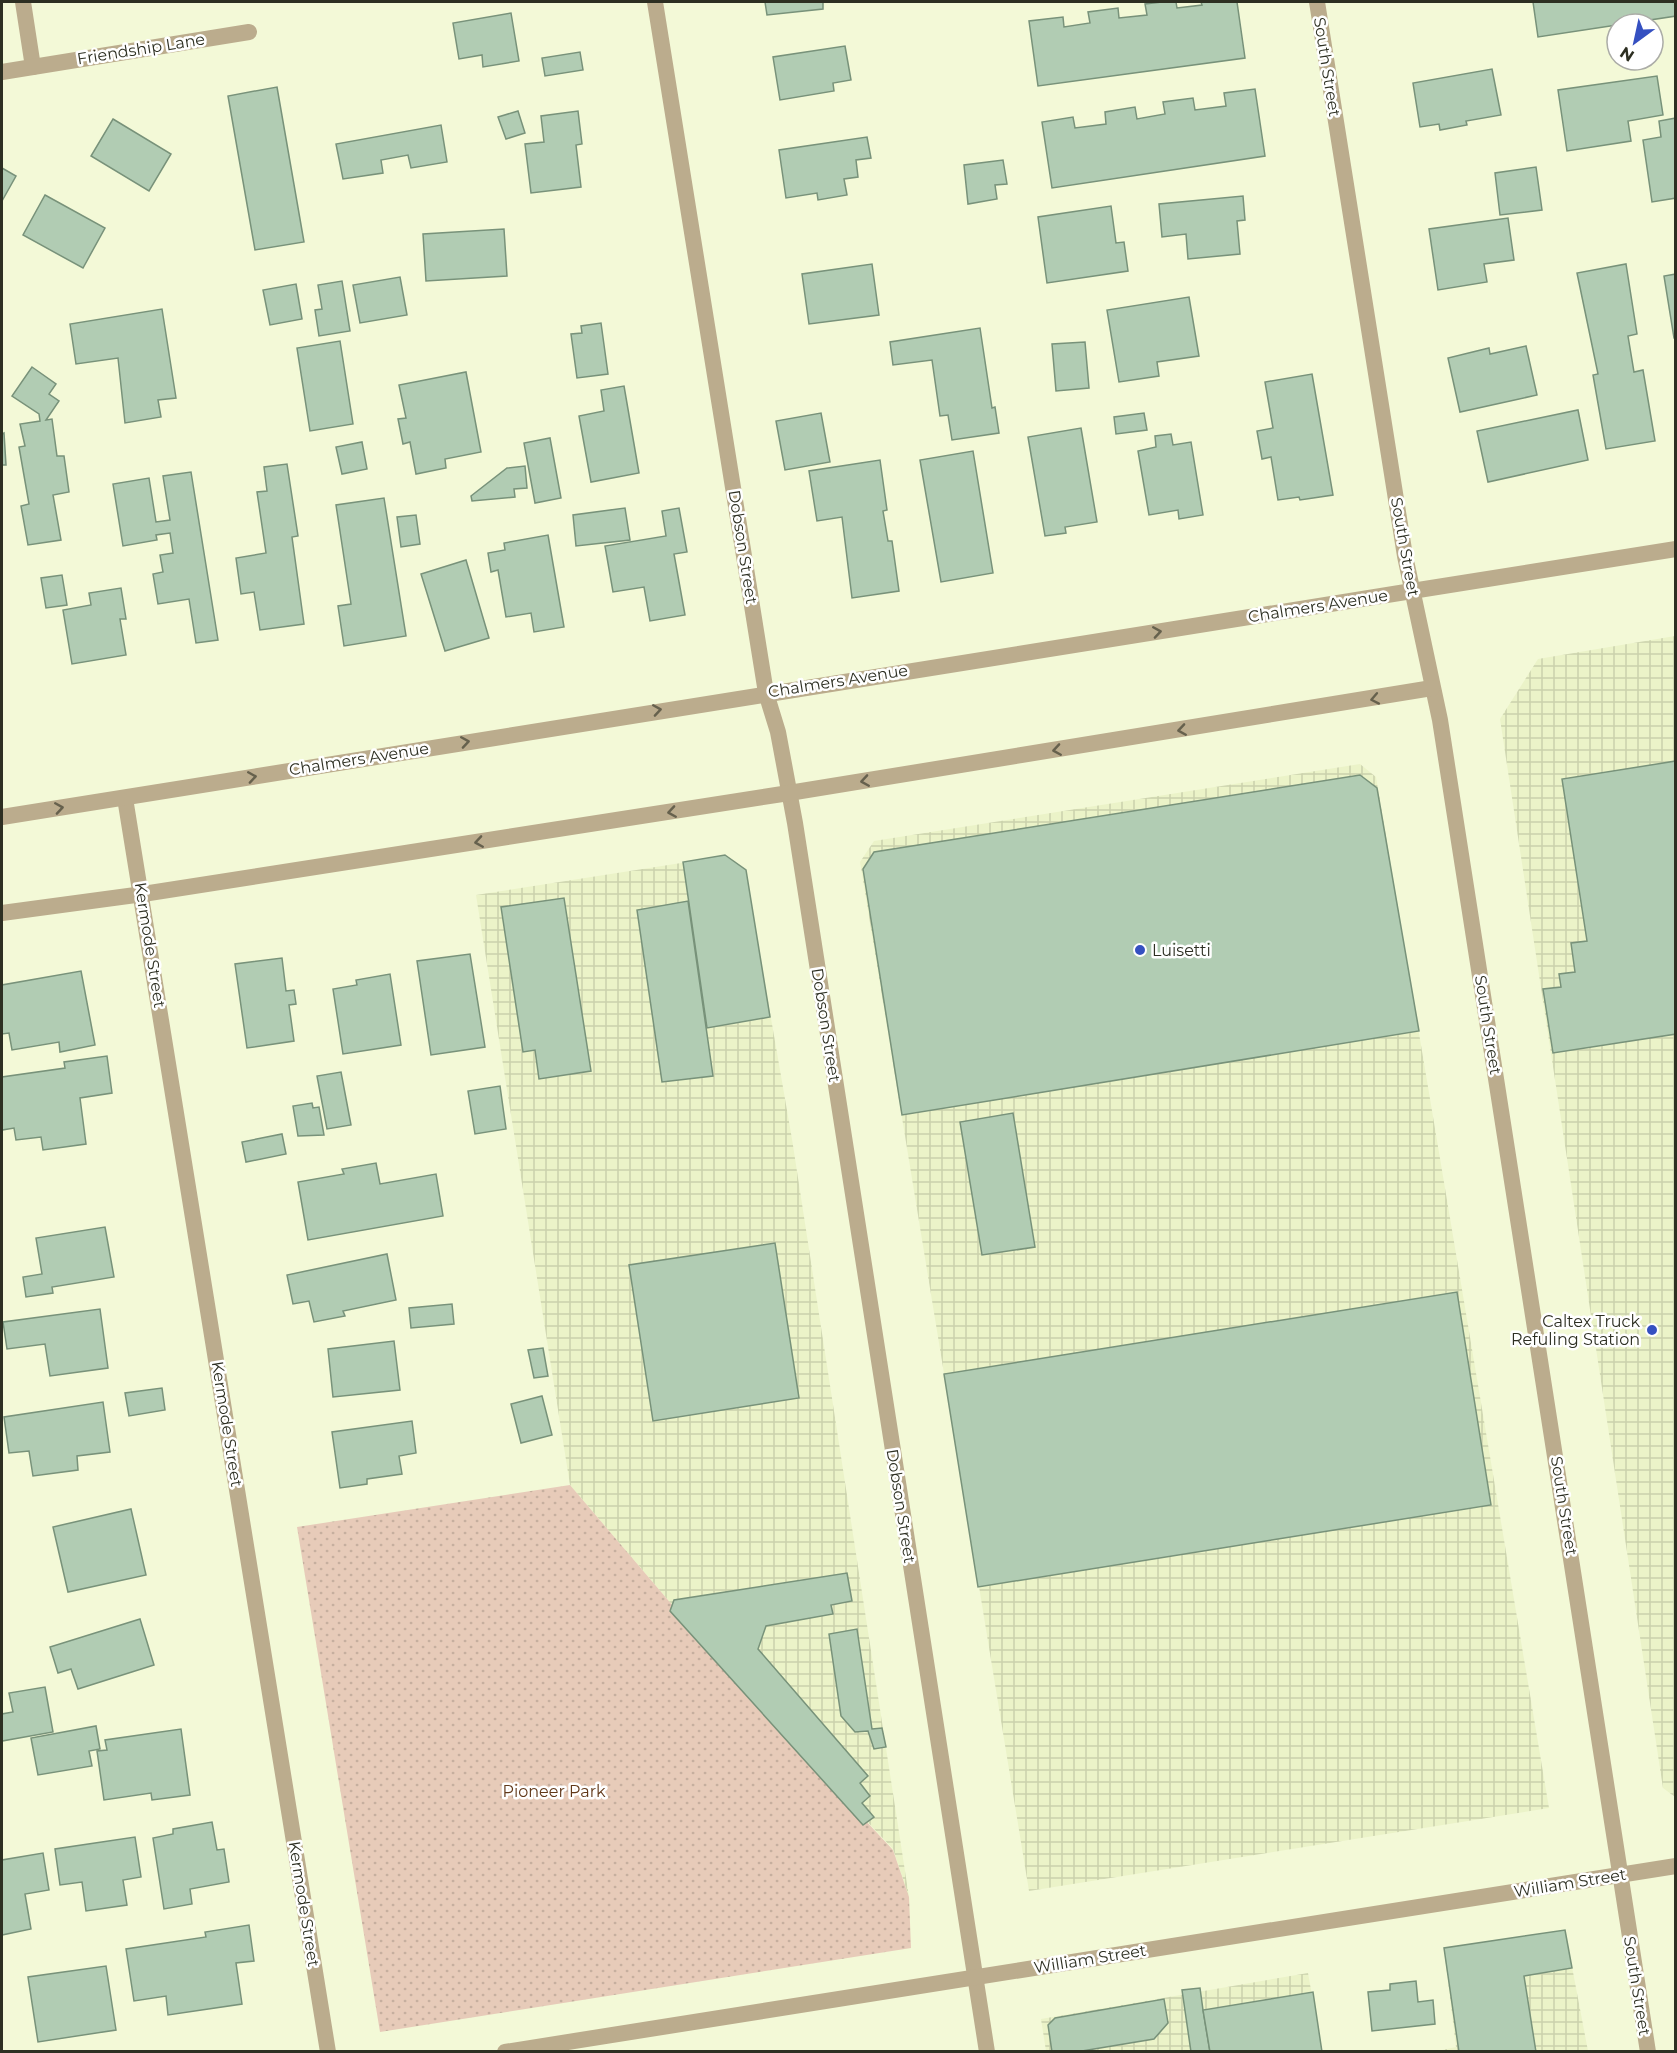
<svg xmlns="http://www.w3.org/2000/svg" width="1677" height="2053" font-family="Montserrat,sans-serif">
  <defs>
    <pattern id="industrial-grid" width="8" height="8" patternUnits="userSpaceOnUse" patternTransform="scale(1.5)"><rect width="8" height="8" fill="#ebf3c8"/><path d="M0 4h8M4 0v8" fill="none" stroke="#cad1ac"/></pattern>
    <pattern id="park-dots" width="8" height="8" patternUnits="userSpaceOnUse" patternTransform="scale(1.5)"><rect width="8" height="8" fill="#e7cbb9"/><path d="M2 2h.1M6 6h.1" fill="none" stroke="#c6af9f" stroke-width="1.8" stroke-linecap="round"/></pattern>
  </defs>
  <rect width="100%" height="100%" fill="#f3f9d7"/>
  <g fill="url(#industrial-grid)">
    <polygon points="1675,636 1675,1797 1663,1788 1500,719 1538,659"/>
    <polygon points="1360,764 1376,777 1549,1808 1029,1891 860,862 874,841"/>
    <polygon points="726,856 745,869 792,1139 909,1897 893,1849 754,1701 570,1485 476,895"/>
    <polygon points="1565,1930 1588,2051 1433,2052 1456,2047 1444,1948"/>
    <polygon points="1308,1973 1322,2051 1046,2051 1041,2019"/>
  </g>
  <polygon fill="url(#park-dots)" points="570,1485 754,1701 893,1850 909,1897 911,1948 380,2032 297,1527"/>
  <g fill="#b1ccb3" stroke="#78927a" stroke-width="1.5">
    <polygon points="765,2 823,2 823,9 767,15"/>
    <polygon points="1162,2 1176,2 1177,8 1202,5 1201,2 1237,2 1245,58 1038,86 1029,21 1063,17 1064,27 1090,23 1088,12 1118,8 1119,18 1147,15 1145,4"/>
    <polygon points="1533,2 1676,2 1676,16 1538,37"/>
    <polygon points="511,13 519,61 483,67 482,55 459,59 453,23"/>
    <polygon points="845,46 851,80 833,83 834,91 780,100 773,57"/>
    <polygon points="580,52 583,70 545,76 542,58"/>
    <polygon points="1492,69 1501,115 1466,121 1467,125 1440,130 1439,124 1420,127 1413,83"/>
    <polygon points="1657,76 1663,115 1628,121 1631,141 1567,151 1558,90"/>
    <polygon points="277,87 304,242 255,250 228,96"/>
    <polygon points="1255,89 1265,156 1052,188 1042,122 1073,117 1075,128 1106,124 1105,112 1135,107 1137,119 1165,114 1163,102 1193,98 1195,110 1226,106 1224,93"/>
    <polygon points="518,111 525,133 506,139 498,117"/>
    <polygon points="578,111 582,144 576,145 581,187 531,193 525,144 544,142 541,116"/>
    <polygon points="1676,118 1676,198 1652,202 1643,140 1661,137 1659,121"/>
    <polygon points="113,119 171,154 149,191 91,156"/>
    <polygon points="441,125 447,162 411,168 408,155 381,160 383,173 343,179 336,144"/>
    <polygon points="867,137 871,158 856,160 858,177 844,179 847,195 818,200 817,193 786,198 779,150"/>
    <polygon points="1003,160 1007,184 995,185 997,199 968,204 964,165"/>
    <polygon points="1536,167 1542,210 1500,215 1495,173"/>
    <polygon points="2,168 16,176 2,201"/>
    <polygon points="45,195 105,228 83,268 23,235"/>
    <polygon points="1243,196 1245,220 1237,221 1240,254 1188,259 1186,234 1162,237 1159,204"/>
    <polygon points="1111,206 1116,243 1124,242 1128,271 1047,283 1038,217"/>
    <polygon points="1508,218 1514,260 1484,264 1487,282 1438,290 1429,229"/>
    <polygon points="504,229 507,276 426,281 423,234"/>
    <polygon points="872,264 879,315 809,324 802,274"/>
    <polygon points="1626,264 1637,334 1628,336 1634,372 1643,370 1655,441 1606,449 1593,375 1598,374 1577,273"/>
    <polygon points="1676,274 1676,338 1674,338 1664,276"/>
    <polygon points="400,277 407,315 360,323 353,285"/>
    <polygon points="342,281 350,331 319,336 315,310 322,309 318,285"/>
    <polygon points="296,284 302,319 270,325 263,290"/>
    <polygon points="1189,297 1199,356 1157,362 1159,376 1119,382 1107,310"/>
    <polygon points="162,309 176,398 158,400 161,417 125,423 118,358 76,364 70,324"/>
    <polygon points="601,323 608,374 577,378 571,334 582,333 581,326"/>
    <polygon points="980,328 992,408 995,407 999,433 952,440 948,415 940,416 932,360 893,365 890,342"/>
    <polygon points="340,341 353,424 310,431 297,348"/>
    <polygon points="1085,342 1089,388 1056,391 1052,344"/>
    <polygon points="1526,346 1537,395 1460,412 1448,358 1489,348 1490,354"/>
    <polygon points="32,367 56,384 49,394 59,401 46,420 52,419 57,456 64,456 69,492 53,495 61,540 28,545 21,506 29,504 19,447 25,446 20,424 40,421 39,414 12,396"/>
    <polygon points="466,372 481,452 445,459 446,468 416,474 410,442 403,444 398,419 406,418 399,385"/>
    <polygon points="1312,374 1333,495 1300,500 1299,497 1278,500 1271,457 1262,459 1257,431 1273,428 1265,382"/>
    <polygon points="624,386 639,473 591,482 579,416 604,411 601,390"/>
    <polygon points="1578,410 1588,460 1488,482 1477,431"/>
    <polygon points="821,413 830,462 785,470 776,421"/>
    <polygon points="1144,413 1147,430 1116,434 1114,417"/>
    <polygon points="1081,428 1097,522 1065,527 1066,533 1045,536 1028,437"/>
    <polygon points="4,433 6,465 2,465 2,434"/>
    <polygon points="1171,434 1173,445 1191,442 1203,515 1179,519 1178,510 1149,515 1138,451 1156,447 1155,436"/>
    <polygon points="550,438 561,498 535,503 524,443"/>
    <polygon points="362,442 367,469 342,474 336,447"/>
    <polygon points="973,451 993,573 941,582 920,460"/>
    <polygon points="880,460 887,510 883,511 888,541 892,541 899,591 852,598 842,517 817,521 809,471"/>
    <polygon points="287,464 298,536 292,537 304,624 260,630 254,592 241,594 236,558 266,553 257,492 267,491 264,467"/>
    <polygon points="525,466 527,488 514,489 515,497 472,501 471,496 507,468"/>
    <polygon points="191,472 218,640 196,643 189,599 158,604 153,574 163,572 160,555 173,553 170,533 156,535 157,540 123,546 113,484 149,478 156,522 170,520 163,476"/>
    <polygon points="384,498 406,636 344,646 338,606 351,604 336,505"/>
    <polygon points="625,508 630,540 576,546 573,515"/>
    <polygon points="679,508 687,552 674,554 685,615 650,621 644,587 613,592 605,546 666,536 662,511"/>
    <polygon points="416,515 420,544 401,547 397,517"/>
    <polygon points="548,535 564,627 534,632 531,613 506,617 498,570 491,572 488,553 505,550 504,543"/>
    <polygon points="466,560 489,638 445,651 421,574"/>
    <polygon points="62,575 67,605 46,608 41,578"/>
    <polygon points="121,588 126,619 120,619 126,655 72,664 63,610 91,605 89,593"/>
    <polygon points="1676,761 1676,1034 1553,1053 1543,989 1561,987 1559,974 1575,972 1571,943 1587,941 1562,779"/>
    <polygon points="1360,775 1377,788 1419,1031 902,1115 863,869 874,852"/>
    <polygon points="725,855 746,870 770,1017 707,1028 683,862"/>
    <polygon points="564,898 591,1071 539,1079 535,1050 523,1052 501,907"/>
    <polygon points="688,901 713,1076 662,1082 637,910"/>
    <polygon points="470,954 485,1047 431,1055 417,961"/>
    <polygon points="282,958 286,991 294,990 296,1004 289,1005 294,1041 247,1048 235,964"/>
    <polygon points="81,971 95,1045 60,1052 59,1042 12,1050 9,1033 2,1034 2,985"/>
    <polygon points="390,974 401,1045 343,1054 333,989 357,985 356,980"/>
    <polygon points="107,1056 112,1093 80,1098 86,1144 43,1150 41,1137 16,1140 14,1128 2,1130 2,1077 65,1068 64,1062"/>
    <polygon points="341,1072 351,1125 327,1129 317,1076"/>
    <polygon points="500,1086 506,1129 475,1134 468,1091"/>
    <polygon points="312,1103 313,1108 319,1107 324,1135 298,1136 293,1106"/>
    <polygon points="1013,1113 1035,1247 982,1255 960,1122"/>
    <polygon points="282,1134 286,1154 246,1162 242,1142"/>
    <polygon points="376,1163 380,1184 436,1174 443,1216 308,1240 298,1182 344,1174 342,1169"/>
    <polygon points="105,1227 114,1277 52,1287 53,1293 26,1297 23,1277 42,1274 36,1238"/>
    <polygon points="775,1243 799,1398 653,1421 629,1265"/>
    <polygon points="387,1254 396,1300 343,1311 345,1316 314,1322 309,1301 293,1304 287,1275"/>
    <polygon points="1457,1292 1491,1505 978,1587 944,1374"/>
    <polygon points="452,1304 454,1324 411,1328 409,1308"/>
    <polygon points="100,1309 108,1368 50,1376 45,1344 7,1349 3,1322"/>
    <polygon points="394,1341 400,1390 333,1397 328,1349"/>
    <polygon points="543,1348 548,1376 534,1378 528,1350"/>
    <polygon points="162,1388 165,1410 129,1416 125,1393"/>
    <polygon points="542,1396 552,1435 521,1443 511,1404"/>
    <polygon points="103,1402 110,1452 77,1456 78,1470 33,1476 29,1451 9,1453 4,1417"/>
    <polygon points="412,1421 416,1453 399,1456 402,1474 367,1479 367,1484 340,1488 332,1432"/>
    <polygon points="131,1509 146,1575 68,1592 53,1527"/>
    <polygon points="847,1573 852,1601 831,1605 833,1614 766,1626 758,1649 868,1776 860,1783 870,1796 862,1803 874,1817 863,1825 670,1611 674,1600"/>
    <polygon points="140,1619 154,1665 78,1689 71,1669 58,1673 50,1647"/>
    <polygon points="857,1629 872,1729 882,1728 886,1747 874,1749 868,1731 855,1732 841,1716 829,1634"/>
    <polygon points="45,1687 53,1732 2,1741 2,1714 13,1712 9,1693"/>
    <polygon points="96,1726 100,1749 89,1751 92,1766 38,1775 31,1738"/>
    <polygon points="181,1729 190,1795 152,1800 151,1793 104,1800 97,1751 107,1750 105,1740"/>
    <polygon points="212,1822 217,1850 224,1849 229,1882 190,1889 192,1904 164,1909 153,1838 173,1834 173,1829"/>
    <polygon points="135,1837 141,1877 123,1880 127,1905 86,1911 82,1882 60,1885 55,1849"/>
    <polygon points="43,1853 49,1890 25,1894 31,1929 2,1935 2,1860"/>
    <polygon points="249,1925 254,1961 236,1963 242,2004 168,2015 166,1996 134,2001 126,1949 206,1937 205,1932"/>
    <polygon points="1565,1930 1572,1968 1524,1976 1536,2052 1459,2052 1444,1948"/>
    <polygon points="106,1966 116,2030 38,2042 28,1977"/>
    <polygon points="1416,1981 1418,2002 1433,2000 1435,2024 1372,2031 1368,1992 1390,1990 1390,1984"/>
    <polygon points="1200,1988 1203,2010 1210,2052 1191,2052 1182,1990"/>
    <polygon points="1313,1992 1322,2052 1210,2052 1203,2010"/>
    <polygon points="1164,1999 1168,2023 1154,2039 1076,2052 1052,2052 1048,2025 1055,2018"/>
  </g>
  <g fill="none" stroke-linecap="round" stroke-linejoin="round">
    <g stroke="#bbac8d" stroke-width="16">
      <polyline points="23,2 33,67"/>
      <polyline points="655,2 766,693 778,732 795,823 987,2052"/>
      <polyline points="2,72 249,32"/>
      <polyline points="1412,591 1676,549"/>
      <polyline points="125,798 328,2052"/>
      <polyline points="505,2052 1676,1866"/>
    </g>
    <g stroke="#bbac8d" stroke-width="16">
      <polyline points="1317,2 1405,556 1440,720 1648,2052"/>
      <polyline points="2,817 1412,591"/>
      <polyline points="2,913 143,894 789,793 1432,688"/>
    </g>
  </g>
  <defs><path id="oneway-chevron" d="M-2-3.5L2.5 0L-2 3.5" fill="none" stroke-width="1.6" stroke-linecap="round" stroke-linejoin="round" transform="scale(1.5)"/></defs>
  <g stroke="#66614d">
    <use href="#oneway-chevron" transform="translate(1157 632) rotate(-9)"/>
    <use href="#oneway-chevron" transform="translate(1375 699) rotate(169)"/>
    <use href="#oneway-chevron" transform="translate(657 710) rotate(-9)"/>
    <use href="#oneway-chevron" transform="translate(1182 730) rotate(171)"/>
    <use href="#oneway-chevron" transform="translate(465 742) rotate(-9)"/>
    <use href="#oneway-chevron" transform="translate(1057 750) rotate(171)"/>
    <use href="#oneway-chevron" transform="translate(252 777) rotate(-9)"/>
    <use href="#oneway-chevron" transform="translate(865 781) rotate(171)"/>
    <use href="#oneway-chevron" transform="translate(59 808) rotate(-9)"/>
    <use href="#oneway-chevron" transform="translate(672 812) rotate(171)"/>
    <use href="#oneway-chevron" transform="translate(479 842) rotate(171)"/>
  </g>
  <g fill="#3550c1" stroke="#fff" stroke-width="2">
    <circle cx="1140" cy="950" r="6"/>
    <circle cx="1652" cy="1330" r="6"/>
  </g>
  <g text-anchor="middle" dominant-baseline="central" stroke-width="5" stroke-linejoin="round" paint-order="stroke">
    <g font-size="16" fill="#2d2f22" stroke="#fff">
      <text transform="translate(141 49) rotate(-9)">Friendship Lane</text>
      <text transform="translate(1327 67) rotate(81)">South Street</text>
      <text transform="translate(743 547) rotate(81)">Dobson Street</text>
      <text transform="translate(1405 547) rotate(80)">South Street</text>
      <text transform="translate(1318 606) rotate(-9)">Chalmers Avenue</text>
      <text transform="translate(838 681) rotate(-9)">Chalmers Avenue</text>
      <text transform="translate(359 759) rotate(-9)">Chalmers Avenue</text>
      <text transform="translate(150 945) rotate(81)">Kermode Street</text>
      <text transform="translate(826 1025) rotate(81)">Dobson Street</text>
      <text transform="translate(1488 1025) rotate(81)">South Street</text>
      <text transform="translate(227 1424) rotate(81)">Kermode Street</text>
      <text transform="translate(901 1506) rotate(81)">Dobson Street</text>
      <text transform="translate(1564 1506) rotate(81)">South Street</text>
      <text transform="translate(1570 1883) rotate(-9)">William Street</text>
      <text transform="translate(304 1904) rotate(81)">Kermode Street</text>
      <text transform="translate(1090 1959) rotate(-9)">William Street</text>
      <text transform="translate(1637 1986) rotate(81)">South Street</text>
    </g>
    <g font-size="16" fill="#2d2f22" stroke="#fff" text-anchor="start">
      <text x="1152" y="950">Luisetti</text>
      <text x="1640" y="1321" text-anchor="end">Caltex Truck<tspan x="1640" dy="18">Refuling Station</tspan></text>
    </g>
    <g font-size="16" fill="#613819" stroke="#fff">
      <text x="554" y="1791">Pioneer Park</text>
    </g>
  </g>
  <rect width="1677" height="2053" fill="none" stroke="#2d2f22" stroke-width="6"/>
  <g transform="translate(1635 42) rotate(213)"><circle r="28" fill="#ffffff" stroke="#abaca7" stroke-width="1.5"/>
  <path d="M0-4.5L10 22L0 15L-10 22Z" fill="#3550c1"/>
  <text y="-9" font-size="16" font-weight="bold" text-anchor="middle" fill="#2d2f22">N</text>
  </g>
</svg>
